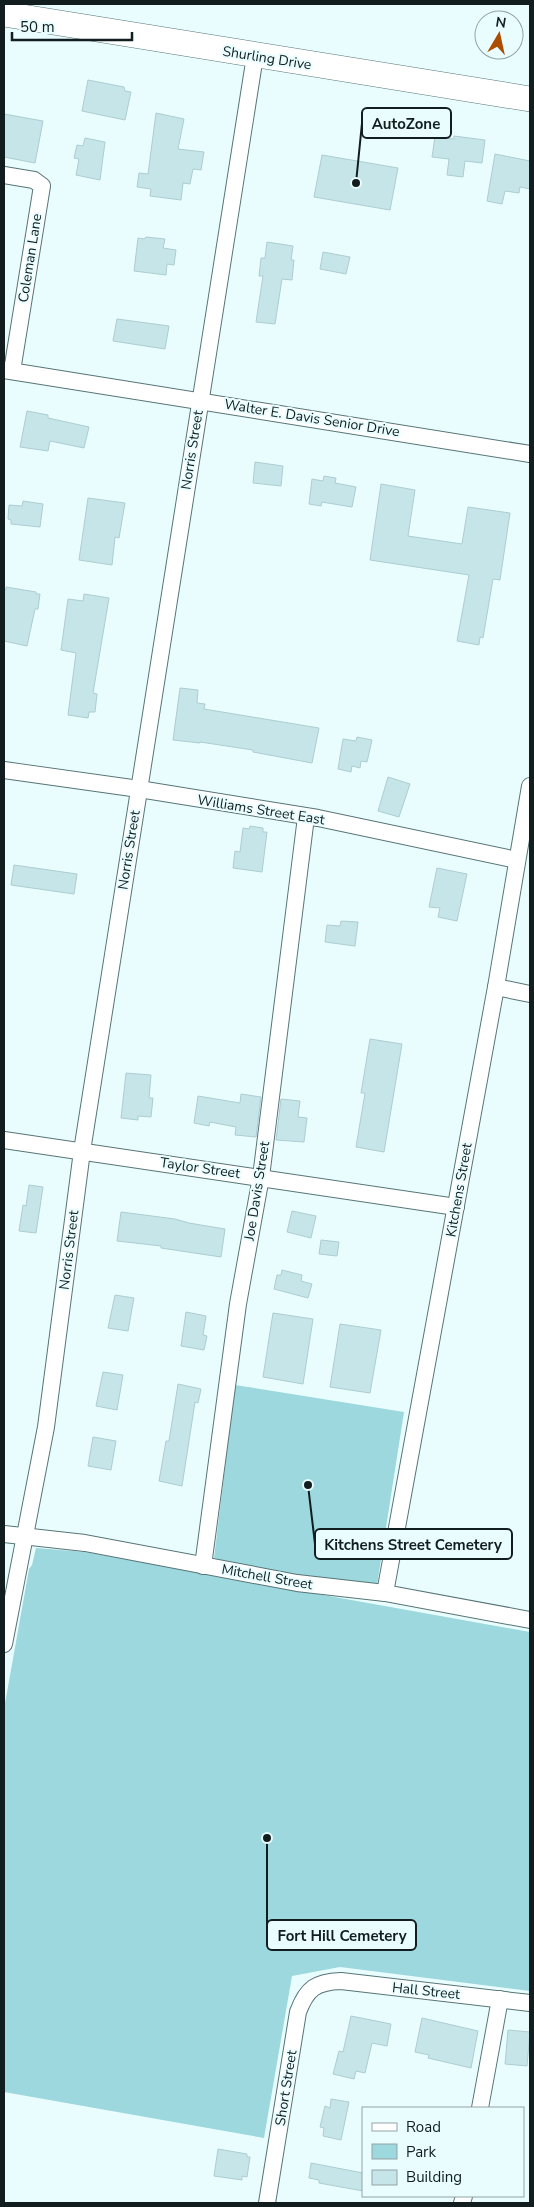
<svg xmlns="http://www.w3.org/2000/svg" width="534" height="2207" font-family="'Nunito Sans',sans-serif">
  <rect width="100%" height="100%" fill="#e9fdff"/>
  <g fill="#9cd8dd">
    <polygon points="235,1385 404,1412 377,1585 252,1570 214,1558"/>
    <polygon points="36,1548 85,1552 530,1632 530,1991 340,1967 292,1976 264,2138 4,2092 4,1709 29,1569 32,1565"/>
  </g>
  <g fill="#c5e5e8" stroke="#adcdd0">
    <polygon points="88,80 124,87 125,91 131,92 125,120 82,111"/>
    <polygon points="156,113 184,119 178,149 204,152 201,170 193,169 190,184 183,183 181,200 150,196 151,189 137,187 139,173 148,174"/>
    <polygon points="4,114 43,121 35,163 4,157"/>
    <polygon points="454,136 485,140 482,163 465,161 463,177 447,175 449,159 432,157 435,137 454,139"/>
    <polygon points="85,138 105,142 100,180 76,175 79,159 74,158 77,145 83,146"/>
    <polygon points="495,154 530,161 530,189 520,187 519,193 505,191 502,204 487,201"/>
    <polygon points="322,155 398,168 390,210 314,197"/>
    <polygon points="146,237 165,239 163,248 176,250 174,265 167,264 166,275 134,271 138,238 144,239"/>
    <polygon points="267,242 293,246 291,260 294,260 292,280 282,279 275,324 256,322 263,276 259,276 261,258 265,258"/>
    <polygon points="323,252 350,257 346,274 320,269"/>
    <polygon points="117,319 169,326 165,349 113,341"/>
    <polygon points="27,411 48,415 48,418 89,427 84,448 50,441 48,451 20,447"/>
    <polygon points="255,462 283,466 281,486 253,483"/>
    <polygon points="324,476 336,478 335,483 356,487 352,507 322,502 321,506 309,504 312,479 323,481"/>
    <polygon points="381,484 415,490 408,536 462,544 468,507 510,513 500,580 493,579 483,638 480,637 479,645 457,641 469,575 370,560"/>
    <polygon points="88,498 125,503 119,538 115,537 112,565 79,560"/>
    <polygon points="23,501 43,504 40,527 11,524 11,520 8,519 9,505 22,506"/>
    <polygon points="6,587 36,592 36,594 40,594 38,609 35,609 27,646 4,641 4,590 6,590"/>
    <polygon points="84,594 109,598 93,693 97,694 95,712 89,712 88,718 68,715 76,653 61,650 68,599 83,601"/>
    <polygon points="180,688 198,690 197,703 205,704 204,709 319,728 312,763 253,752 253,750 200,742 200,743 173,740"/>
    <polygon points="357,737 372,740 367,762 361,761 360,768 352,766 351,772 338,769 343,739 356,741"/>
    <polygon points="388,777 410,784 399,817 378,811"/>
    <polygon points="250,826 263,828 263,832 267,832 262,872 233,868 235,851 240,852 243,828 249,829"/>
    <polygon points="14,865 77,874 74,894 11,885"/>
    <polygon points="437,868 467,874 457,921 438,917 440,908 429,907"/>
    <polygon points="341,921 358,922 355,946 325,942 327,925 340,926"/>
    <polygon points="370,1039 402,1044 384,1152 356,1147 365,1093 361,1093"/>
    <polygon points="126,1073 151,1075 149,1098 153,1098 151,1117 138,1116 138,1120 121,1118"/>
    <polygon points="241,1094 261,1097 256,1137 235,1135 236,1127 210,1122 209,1126 194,1123 198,1096 240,1103"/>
    <polygon points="281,1099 300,1101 298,1117 307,1118 304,1142 276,1140"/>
    <polygon points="29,1185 43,1187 36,1233 19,1231 23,1205 26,1206"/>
    <polygon points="292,1211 316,1216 311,1238 287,1232"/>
    <polygon points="121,1212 175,1219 189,1223 225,1229 221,1257 161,1248 161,1246 117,1241"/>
    <polygon points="321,1240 339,1242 337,1256 319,1254"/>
    <polygon points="282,1270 302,1275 301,1281 312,1284 308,1298 274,1289 277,1275 281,1275"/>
    <polygon points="115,1295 134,1298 128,1331 108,1328"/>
    <polygon points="186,1312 206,1316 203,1335 207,1336 204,1350 181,1346"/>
    <polygon points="273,1313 313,1319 303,1384 263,1377"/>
    <polygon points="340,1324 381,1330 370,1393 330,1387"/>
    <polygon points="103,1372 123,1375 117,1410 96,1406"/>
    <polygon points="178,1384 201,1389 198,1403 195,1402 182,1486 159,1481 166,1441 169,1441"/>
    <polygon points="93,1437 116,1441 111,1470 88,1466"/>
    <polygon points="351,2016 391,2024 387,2046 372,2043 365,2073 356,2071 354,2079 333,2074 339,2051 343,2052"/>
    <polygon points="422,2018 478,2031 471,2068 428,2058 429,2055 415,2052"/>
    <polygon points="508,2030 530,2032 527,2066 505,2064"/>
    <polygon points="331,2099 349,2102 341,2140 323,2136 324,2128 320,2127 325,2106 330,2108"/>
    <polygon points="218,2149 247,2154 247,2157 250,2157 247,2177 242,2176 242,2180 214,2176"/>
    <polygon points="311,2163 363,2173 363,2191 319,2183 319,2180 309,2178"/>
  </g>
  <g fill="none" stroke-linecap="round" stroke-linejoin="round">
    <g stroke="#577577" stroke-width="18">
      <g id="minor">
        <polyline points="4,175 34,180 42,186 12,371"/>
        <polyline points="4,370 530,454"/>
        <polyline points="4,770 139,789 318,818 517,860"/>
        <polyline points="496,987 530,994"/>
        <polyline points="4,1140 456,1207"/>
        <polyline points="4,1534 85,1543 297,1583 385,1593 530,1620"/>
        <polyline points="203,1566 238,1304 261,1177 306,817"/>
        <polyline points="385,1593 496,987 530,786"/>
        <polyline points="4,1644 46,1427 82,1151 255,56"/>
        <polyline points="480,2108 500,1999"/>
        <path d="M267,2203L298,2012C307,1988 316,1982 341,1981L530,2003"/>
        <polyline points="462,2203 464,2196"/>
      </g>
    </g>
    <g stroke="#577577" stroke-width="26">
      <polyline id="primary" points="4,14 530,99"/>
    </g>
    <use href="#minor" stroke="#fff" stroke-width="16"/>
    <use href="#primary" stroke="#fff" stroke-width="25"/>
  </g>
  <g text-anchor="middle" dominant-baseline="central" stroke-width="4" stroke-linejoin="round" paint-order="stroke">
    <g font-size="14" fill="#111d1e" stroke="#e9fdff">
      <text transform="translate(267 58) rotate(9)">Shurling Drive</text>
      <text transform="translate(30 258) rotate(-81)">Coleman Lane</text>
      <text transform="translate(312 418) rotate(9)">Walter E. Davis Senior Drive</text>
      <text transform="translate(192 450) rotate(-81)">Norris Street</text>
      <text transform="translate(261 810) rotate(9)">Williams Street East</text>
      <text transform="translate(129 850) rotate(-81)">Norris Street</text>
      <text transform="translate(200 1168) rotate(8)">Taylor Street</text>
      <text transform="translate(459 1190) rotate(-80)">Kitchens Street</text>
      <text transform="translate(257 1191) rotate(-81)">Joe Davis Street</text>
      <text transform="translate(69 1250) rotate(-83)">Norris Street</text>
      <text transform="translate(267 1577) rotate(10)">Mitchell Street</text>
      <text transform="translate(426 1991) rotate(6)">Hall Street</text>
      <text transform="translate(286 2088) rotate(-81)">Short Street</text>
    </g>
  </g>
  <path fill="none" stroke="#111d1e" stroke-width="2" d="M356 183L362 123M308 1485L315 1544M267 1838L267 1935"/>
  <g fill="#111d1e" stroke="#e9fdff" stroke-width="2">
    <circle cx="356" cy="183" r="5"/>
    <circle cx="308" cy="1485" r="5"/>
    <circle cx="267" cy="1838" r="5"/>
  </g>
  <g fill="#e9fdff" stroke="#111d1e" stroke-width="2">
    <rect x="362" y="108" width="89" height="30" rx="5"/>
    <rect x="315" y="1529" width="197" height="30" rx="5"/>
    <rect x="267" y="1920" width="149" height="30" rx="5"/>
  </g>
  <g font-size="15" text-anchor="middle" font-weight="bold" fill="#111d1e">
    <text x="406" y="129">AutoZone</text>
    <text x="413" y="1550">Kitchens Street Cemetery</text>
    <text x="342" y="1941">Fort Hill Cemetery</text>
  </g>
  <rect width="534" height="2207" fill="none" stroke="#111d1e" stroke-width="10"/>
  <rect x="362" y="2107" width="162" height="90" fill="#e9fdff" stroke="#93a3a5"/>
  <rect x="372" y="2123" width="25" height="8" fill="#ffffff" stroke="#93a3a5"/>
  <text x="406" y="2132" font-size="15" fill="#111d1e">Road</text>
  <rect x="372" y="2144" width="25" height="15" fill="#9cd8dd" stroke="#93a3a5"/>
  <text x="406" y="2157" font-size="15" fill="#111d1e">Park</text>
  <rect x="372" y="2170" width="25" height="15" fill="#c5e5e8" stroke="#93a3a5"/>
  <text x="406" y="2182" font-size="15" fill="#111d1e">Building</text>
  <g transform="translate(499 35) rotate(9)"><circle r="24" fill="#e9fdff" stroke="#93a3a5"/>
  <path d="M0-4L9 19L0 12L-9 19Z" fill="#ac4d00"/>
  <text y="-8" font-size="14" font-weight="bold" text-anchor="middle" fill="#111d1e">N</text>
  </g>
  <path d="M12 32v8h120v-8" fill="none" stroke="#111d1e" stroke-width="2.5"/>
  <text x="20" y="32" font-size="15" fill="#111d1e" stroke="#e9fdff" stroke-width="4" paint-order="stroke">50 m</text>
</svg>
